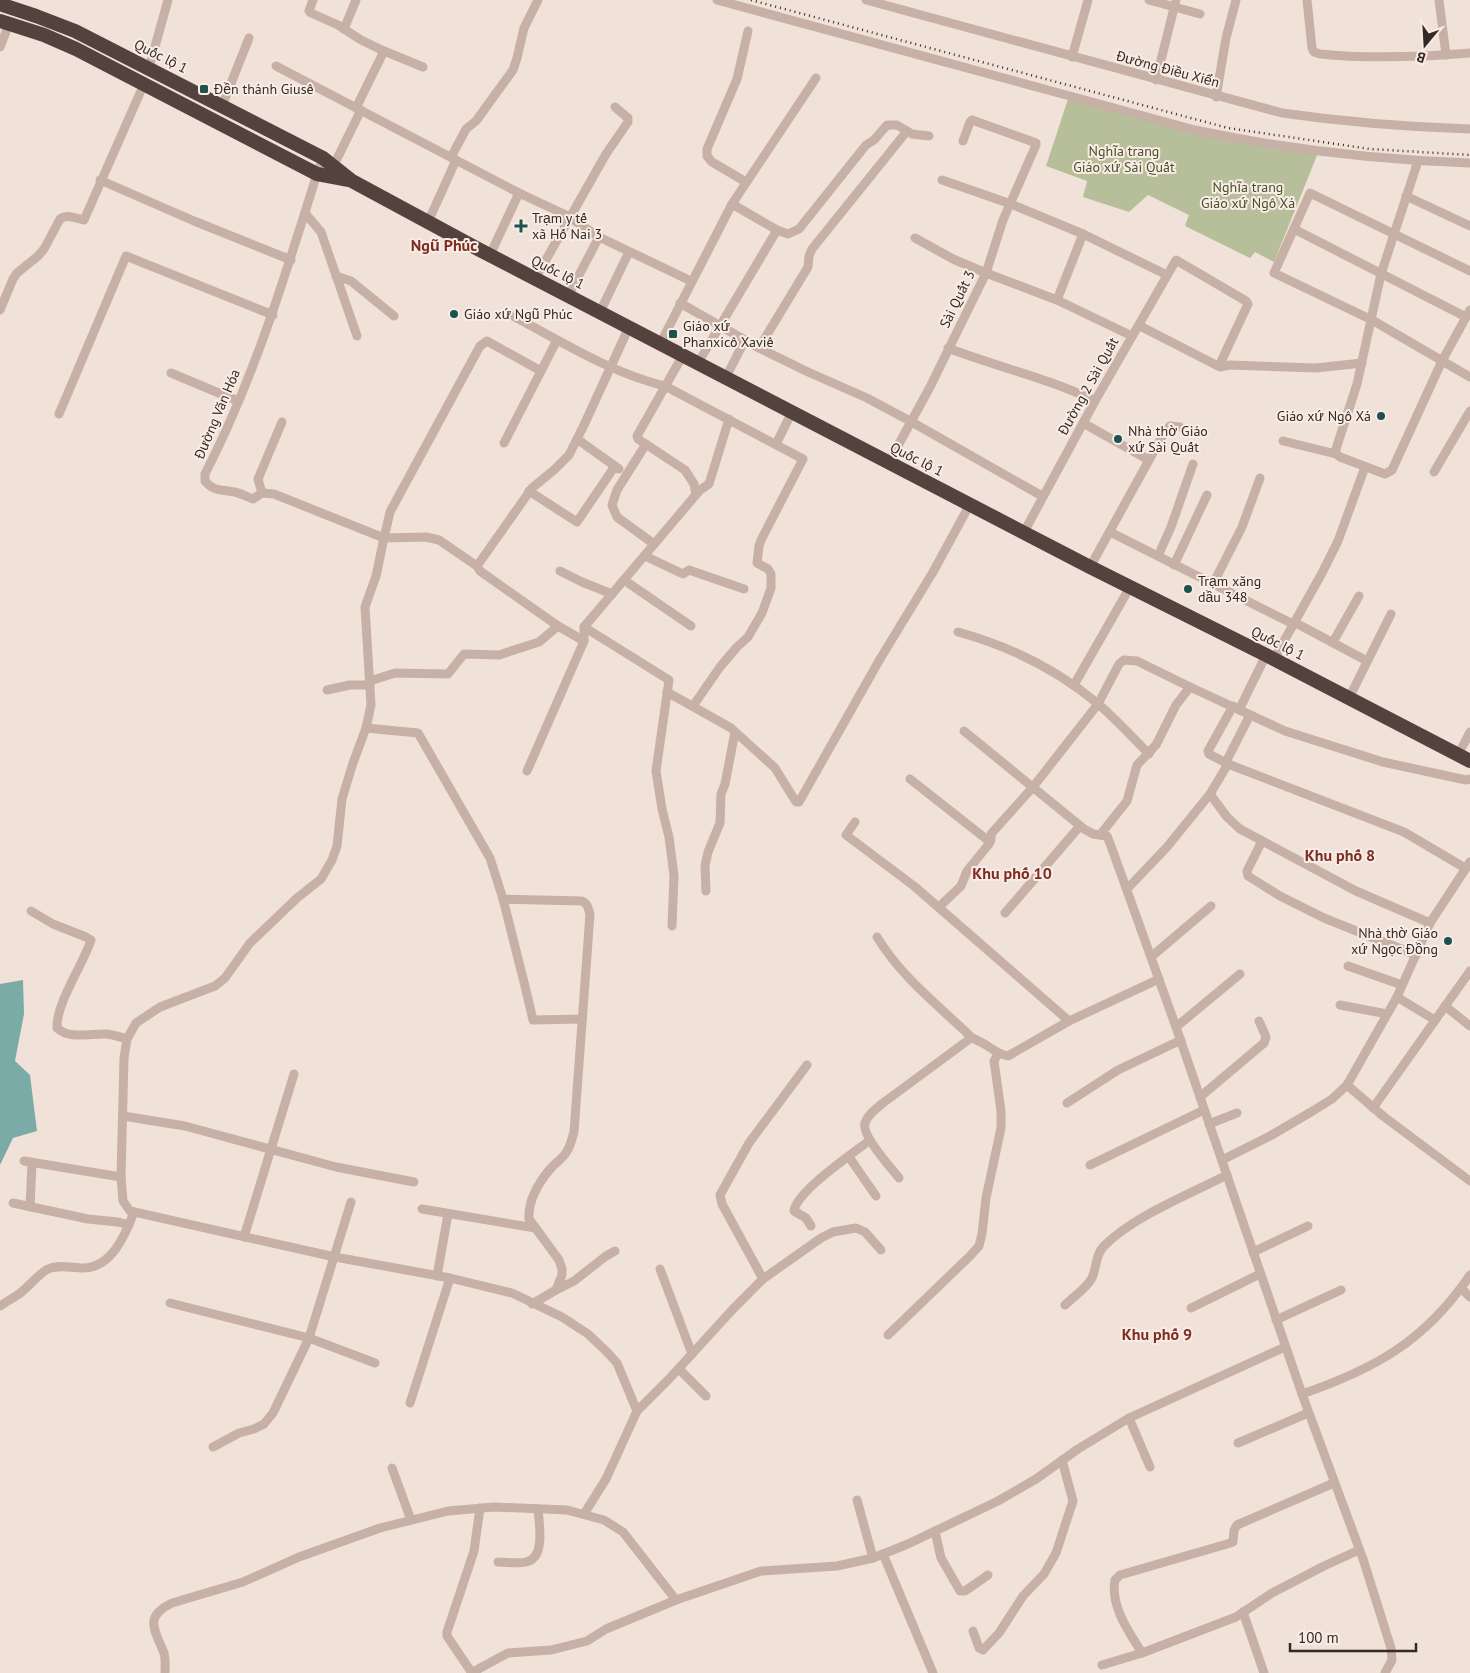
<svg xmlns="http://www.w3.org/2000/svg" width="1470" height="1673" font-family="'PT Sans',sans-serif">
  <rect width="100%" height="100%" fill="#f0e2d9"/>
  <polygon fill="#b7be9a" points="1068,99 1318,153 1274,262 1255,252 1250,258 1185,226 1189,215 1148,195 1129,212 1083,197 1087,181 1046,166"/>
  <polygon fill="#7aaba6" points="23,980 24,1014 15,1061 30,1075 37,1131 13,1138 0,1165 0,984"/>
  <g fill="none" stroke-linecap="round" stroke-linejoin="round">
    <g stroke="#c7b0a6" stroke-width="9">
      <polyline points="313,0 309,11 311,13 338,25 361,40 384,51 423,67"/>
      <path d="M717,0L1195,130C1285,149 1378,160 1470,163"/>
      <path d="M866,0L1282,113C1345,122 1406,127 1470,129"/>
      <polyline points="1149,0 1200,14"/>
      <path d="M1307,0L1312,48L1314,52L1320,54C1370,59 1421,57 1470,53"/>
      <polyline points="1439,0 1446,55"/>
      <polyline points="344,29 356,0"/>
      <polyline points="0,47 9,24"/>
      <polyline points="1072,57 1088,0"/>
      <polyline points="276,66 519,193 566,215 599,237 691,281"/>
      <polyline points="149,68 168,0"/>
      <polyline points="1156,80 1176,0"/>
      <polyline points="1216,97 1226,38 1236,0"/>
      <polyline points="222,106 249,38"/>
      <polyline points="356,108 384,51"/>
      <polyline points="451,157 466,129 476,121 513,70 517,58 524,28 538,0"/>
      <path d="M323,158L317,174C285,276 254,379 205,474V481C214,492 222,489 234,492C241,493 247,497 253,499L262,493L274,494L384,538L390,512L480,346L487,341L541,371"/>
      <polyline points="1418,161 1381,274 1357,384 1336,449 1336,454 1340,457 1385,474 1392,470 1442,361 1470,310"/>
      <polyline points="331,171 361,110"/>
      <polyline points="100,180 194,221 291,260"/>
      <polyline points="942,180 1011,204 1083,234 1167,275"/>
      <polyline points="746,182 712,162 707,156 707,149 737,79 748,31"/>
      <polyline points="1406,196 1470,226"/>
      <polyline points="732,204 777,230 788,234 799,229 866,145 874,140 887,125 897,125 912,134 929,136"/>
      <polyline points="305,213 321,232 357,336"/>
      <polyline points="428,222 456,160"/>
      <polyline points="1294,229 1466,317"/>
      <polyline points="915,238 953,259 986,273 1057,300 1132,336"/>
      <polyline points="490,255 519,193"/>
      <polyline points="1470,271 1310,193 1274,273 1372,320 1470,377"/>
      <polyline points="336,276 351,281 394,316"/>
      <polyline points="535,279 606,154 628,122 628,118 615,107"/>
      <polyline points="568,296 599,237"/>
      <polyline points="1057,300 1083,234"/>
      <polyline points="680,303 759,348 808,372 867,398 910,421 1042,496"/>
      <path d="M0,310L13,279L17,273L38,256L44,249L60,219C67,214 76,218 84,220L144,84"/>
      <polyline points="600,312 629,252"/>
      <path d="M513,316C562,342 611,373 665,386L803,459L761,540L759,546L757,563L768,569L771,574V588L762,613L748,637L737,647L720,667L693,706"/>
      <polyline points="1140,326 1220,367 1230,365 1316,368 1362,363"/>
      <polyline points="660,344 732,204 816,78"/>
      <polyline points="759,348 808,267 809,256 812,249 907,131"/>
      <path d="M948,348C997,367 1048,378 1095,401"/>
      <polyline points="683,355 637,436 638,439 685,470 694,484 696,494"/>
      <polyline points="698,363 777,230"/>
      <polyline points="171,373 238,401"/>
      <polyline points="726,377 745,340"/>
      <polyline points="59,414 126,256 273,315"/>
      <polyline points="1083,423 1149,460"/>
      <polyline points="577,439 619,469"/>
      <polyline points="1283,441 1336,454"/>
      <polyline points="504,443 557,340"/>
      <polyline points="646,444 617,490 612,505 617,517 654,544"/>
      <polyline points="776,444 792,412"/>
      <polyline points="889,462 930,387 986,273 1003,220 1036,145 1036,143 972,120 970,122 963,141"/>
      <polyline points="1434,472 1470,411"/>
      <polyline points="529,491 577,522 615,466"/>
      <polyline points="262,493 258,479 282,422"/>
      <polyline points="1024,532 1095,401 1176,260 1246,301 1248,304 1219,366"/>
      <polyline points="1110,532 1293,624"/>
      <polyline points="645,556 683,574 689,570 744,589"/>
      <polyline points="1158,556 1171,527 1193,464"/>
      <polyline points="1174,565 1207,495"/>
      <polyline points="477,566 480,571 558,626 584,641"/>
      <polyline points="1090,567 1164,433 1170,426 1180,427"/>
      <polyline points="560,571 582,582 612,594"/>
      <polyline points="624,580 691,626"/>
      <polyline points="1213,584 1242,527 1260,478"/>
      <polyline points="1294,622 1367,661"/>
      <polyline points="584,627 669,680 656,771 662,809 669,837 674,876 672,926"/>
      <path d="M958,632C1009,646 1056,669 1097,703C1115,718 1132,737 1149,754"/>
      <polyline points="1333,642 1359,596"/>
      <polyline points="1274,659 1322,573 1338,541 1365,467"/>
      <polyline points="370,681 395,673 448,674 464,654 499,655 539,642 558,626"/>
      <polyline points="1074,685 1130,587"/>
      <polyline points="327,690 350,685 370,685"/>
      <polyline points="667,692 731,728 775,768 796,802 799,802 880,659 933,572 970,504"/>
      <polyline points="1349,698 1391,614"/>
      <polyline points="1233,706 1208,751 1209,754 1228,764 1404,832 1465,868"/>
      <polyline points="1239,710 1266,655"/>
      <path d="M366,728L418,733L490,858L503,899L582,901C588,904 588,908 590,914L574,1132C572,1138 571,1145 567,1151C563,1159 556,1162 551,1168C539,1182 528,1201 529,1219L559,1260L562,1269V1275L556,1290L532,1304"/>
      <polyline points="964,731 1084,829 1093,834 1107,836 1111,846 1176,1027 1302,1394 1363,1559 1391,1648 1392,1660 1385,1673"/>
      <polyline points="1458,755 1470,732"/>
      <polyline points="1228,758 1250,715"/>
      <polyline points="527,771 584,641 584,627 700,490 709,484 729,419"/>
      <polyline points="910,779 990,842"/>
      <polyline points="1210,794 1227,817 1240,829 1356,891 1430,923"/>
      <polyline points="855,822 846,835 914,886 1069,1021"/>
      <polyline points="1100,835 1127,801 1137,765 1156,745 1176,705 1190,687"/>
      <polyline points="1262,841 1247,871 1248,876 1280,896 1324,918 1416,955"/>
      <polyline points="1127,889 1167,847 1210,794 1228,764"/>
      <polyline points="706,891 705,866 708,852 720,823 721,794 725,784 735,732"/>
      <polyline points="503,899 525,986 533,1020 582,1019"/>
      <polyline points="939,907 961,886 967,871 989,844 991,840 991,834 1033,787 1098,704 1119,664 1124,660 1137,661 1190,687 1285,731 1383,762 1466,780 1470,779"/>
      <path d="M31,911L53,924L86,937L91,940C83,965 56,1003 57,1028C70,1040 91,1033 107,1034C114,1035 120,1037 127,1039"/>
      <polyline points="1005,913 1080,826"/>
      <path d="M877,937C901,976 933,1001 966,1032C972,1040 979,1040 986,1045C994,1050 998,1054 1008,1056L1069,1021L1159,979"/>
      <polyline points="1151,957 1211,906"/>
      <polyline points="1348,966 1402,985"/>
      <polyline points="1397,997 1435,1020"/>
      <polyline points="1340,1005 1387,1014"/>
      <polyline points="1445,1006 1470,1026"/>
      <polyline points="1176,1027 1240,974"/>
      <polyline points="1347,1085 1383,1116 1470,1181"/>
      <polyline points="1200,1097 1264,1043 1266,1037 1259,1021"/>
      <polyline points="1067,1103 1118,1070 1181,1040"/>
      <polyline points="1373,1108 1470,971"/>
      <polyline points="123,1116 185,1126 336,1167 414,1182"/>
      <polyline points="1209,1124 1237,1113"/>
      <polyline points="849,1157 876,1196"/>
      <polyline points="1222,1160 1270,1136 1311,1112 1332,1099 1347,1085 1397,997 1430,923 1470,862"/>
      <polyline points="24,1161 121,1177"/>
      <polyline points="1090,1165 1204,1110"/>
      <path d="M899,1178C891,1168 861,1135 865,1123C868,1114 876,1109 883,1103L971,1038"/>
      <polyline points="13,1203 88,1219 118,1222 129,1225"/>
      <polyline points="30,1207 32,1163"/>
      <polyline points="422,1209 535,1228"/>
      <path d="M811,1226L806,1218L794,1211C796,1192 853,1153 870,1140"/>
      <polyline points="244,1237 294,1074"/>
      <polyline points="1253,1252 1308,1226"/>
      <polyline points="660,1269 692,1354"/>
      <polyline points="437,1276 448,1214"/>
      <polyline points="763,1279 722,1204 720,1195 749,1143 807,1065"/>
      <polyline points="1461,1288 1470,1297"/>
      <polyline points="556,1290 574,1281 606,1256 615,1251"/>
      <polyline points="170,1303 309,1338 375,1363"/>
      <path d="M1065,1305C1073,1297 1087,1288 1092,1278C1097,1267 1095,1255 1104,1246C1134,1216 1188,1195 1227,1175"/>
      <path d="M0,1306C6,1302 13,1298 19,1294C29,1287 38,1274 48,1269C59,1264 72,1268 83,1268C111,1268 125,1236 134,1212"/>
      <polyline points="1191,1308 1260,1274"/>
      <polyline points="1276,1320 1341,1290"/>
      <polyline points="888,1335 970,1256 979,1246 982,1234 986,1198 1001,1128 1001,1111 994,1061 998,1054"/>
      <polyline points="679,1369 706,1396"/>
      <path d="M1302,1394C1375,1369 1425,1341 1470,1275"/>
      <polyline points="410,1403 450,1278"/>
      <polyline points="637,1411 669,1379 734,1308 763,1279 821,1238 833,1232 856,1228 865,1232 881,1250"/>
      <polyline points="1129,1418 1150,1467"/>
      <polyline points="1238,1443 1308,1413"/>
      <polyline points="213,1447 239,1433 254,1429 264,1424 273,1413 309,1338 351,1202"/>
      <polyline points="392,1468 411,1520"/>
      <polyline points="857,1500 873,1558"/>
      <polyline points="584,1514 606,1479 637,1411 617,1363 606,1351 588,1334 562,1317 512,1293 450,1278 335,1257 130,1211 123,1201 121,1177 124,1058 127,1039 136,1023 160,1007 215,986 225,978 250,943 297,898 321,879 332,860 337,846 342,799 353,763 366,728 371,705 365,607 376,576 384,538 426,537 439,540 477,566 532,488 554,470 569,455 584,425 629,327"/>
      <polyline points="935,1531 941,1558 960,1591 965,1591 988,1575"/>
      <polyline points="883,1554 933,1673"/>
      <path d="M498,1562C507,1562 518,1564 526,1562C546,1558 539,1524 538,1509"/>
      <polyline points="1243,1612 1264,1673"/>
      <polyline points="973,1631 979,1648 983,1650 999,1633 1023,1596 1044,1574 1056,1553 1073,1501 1062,1460"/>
      <path d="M1142,1653C1129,1632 1110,1606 1115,1580L1120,1575L1227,1544L1233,1542L1234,1530L1237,1525L1334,1483"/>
      <polyline points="1102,1665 1142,1653 1236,1617 1272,1593 1324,1566 1359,1550"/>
      <path d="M165,1673C165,1666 166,1660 164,1653C155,1630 143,1617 172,1603L243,1582L299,1557L380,1528L448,1511L494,1507L567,1510L604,1520L623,1532L676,1600"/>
      <polyline points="471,1673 508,1653 551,1650 587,1641 606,1629 676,1600 761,1571 837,1566 873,1558 908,1544 998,1501 1036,1479 1078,1449 1129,1418 1285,1347"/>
      <polyline points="472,1673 447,1636 447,1632 474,1551 480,1508"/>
    </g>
    <g stroke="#54423e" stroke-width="14">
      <polyline points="0,4 36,16 75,31 323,158 352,181 478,249 1090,567 1266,655 1470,761"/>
      <polyline points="0,21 44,35 76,49 317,174 349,180"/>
    </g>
    <polyline stroke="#332926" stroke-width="2.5" stroke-dasharray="1 4" stroke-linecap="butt" points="751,0 1228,128 1370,149 1470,155"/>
  </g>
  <g fill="#1e524f" stroke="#f8ece5" stroke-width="2">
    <rect x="199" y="84" width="10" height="10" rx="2.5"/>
    <path d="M518.5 218.5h5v5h5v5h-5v5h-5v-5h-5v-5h5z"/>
    <circle cx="454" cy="314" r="5"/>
    <rect x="668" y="329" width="10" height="10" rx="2.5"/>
    <circle cx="1381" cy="416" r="5"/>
    <circle cx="1118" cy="439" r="5"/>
    <circle cx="1188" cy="589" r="5"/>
    <circle cx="1448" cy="941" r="5"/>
  </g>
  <g text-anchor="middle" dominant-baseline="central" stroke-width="4" stroke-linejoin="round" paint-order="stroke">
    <g font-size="14" fill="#332926" stroke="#f8ece5">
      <text transform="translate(161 56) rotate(27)">Quốc lộ 1</text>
      <text transform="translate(1168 69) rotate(15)">Đường Điều Xiển</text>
      <text transform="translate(558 272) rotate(27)">Quốc lộ 1</text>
      <text transform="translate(957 299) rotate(-64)">Sài Quất 3</text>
      <text transform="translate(1088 386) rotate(-61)">Đường 2 Sài Quất</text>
      <text transform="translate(217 414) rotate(-67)">Đường Văn Hóa</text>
      <text transform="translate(917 459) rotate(27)">Quốc lộ 1</text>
      <text transform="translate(1278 643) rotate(27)">Quốc lộ 1</text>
    </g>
    <g font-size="14" fill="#332926" stroke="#f8ece5" text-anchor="start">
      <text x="214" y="89">Đền thánh Giusê</text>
      <text x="532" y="218">Trạm y tế<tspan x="532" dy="16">xã Hố Nai 3</tspan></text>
      <text x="464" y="314">Giáo xứ Ngũ Phúc</text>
      <text x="683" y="326">Giáo xứ<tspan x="683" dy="16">Phanxicô Xaviê</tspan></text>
      <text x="1371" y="416" text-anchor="end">Giáo xứ Ngô Xá</text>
      <text x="1128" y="431">Nhà thờ Giáo<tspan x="1128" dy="16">xứ Sài Quất</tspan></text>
      <text x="1198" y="581">Trạm xăng<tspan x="1198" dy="16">dầu 348</tspan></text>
      <text x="1438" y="933" text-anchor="end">Nhà thờ Giáo<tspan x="1438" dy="16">xứ Ngọc Đồng</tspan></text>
    </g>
    <g font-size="14" fill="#48502b" stroke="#f8ece5">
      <text x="1124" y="151">Nghĩa trang<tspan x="1124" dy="16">Giáo xứ Sài Quất</tspan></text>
      <text x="1248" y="187">Nghĩa trang<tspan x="1248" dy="16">Giáo xứ Ngô Xá</tspan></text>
    </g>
    <g font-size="16" font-weight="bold" fill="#7e2d24" stroke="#f8ece5">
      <text x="444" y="245">Ngũ Phúc</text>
      <text x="1340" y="855">Khu phố 8</text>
      <text x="1012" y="873">Khu phố 10</text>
      <text x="1157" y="1334">Khu phố 9</text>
    </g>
  </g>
  <g transform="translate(1425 45) rotate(198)" stroke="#f8ece5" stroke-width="4" paint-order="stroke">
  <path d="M0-4L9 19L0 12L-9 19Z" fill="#332926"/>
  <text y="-8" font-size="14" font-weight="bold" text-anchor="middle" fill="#332926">B</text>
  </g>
  <path d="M1290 1643v8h126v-8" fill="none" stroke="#332926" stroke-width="2.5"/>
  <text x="1298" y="1643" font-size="15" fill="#332926" stroke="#f8ece5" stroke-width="4" paint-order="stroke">100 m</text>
</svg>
